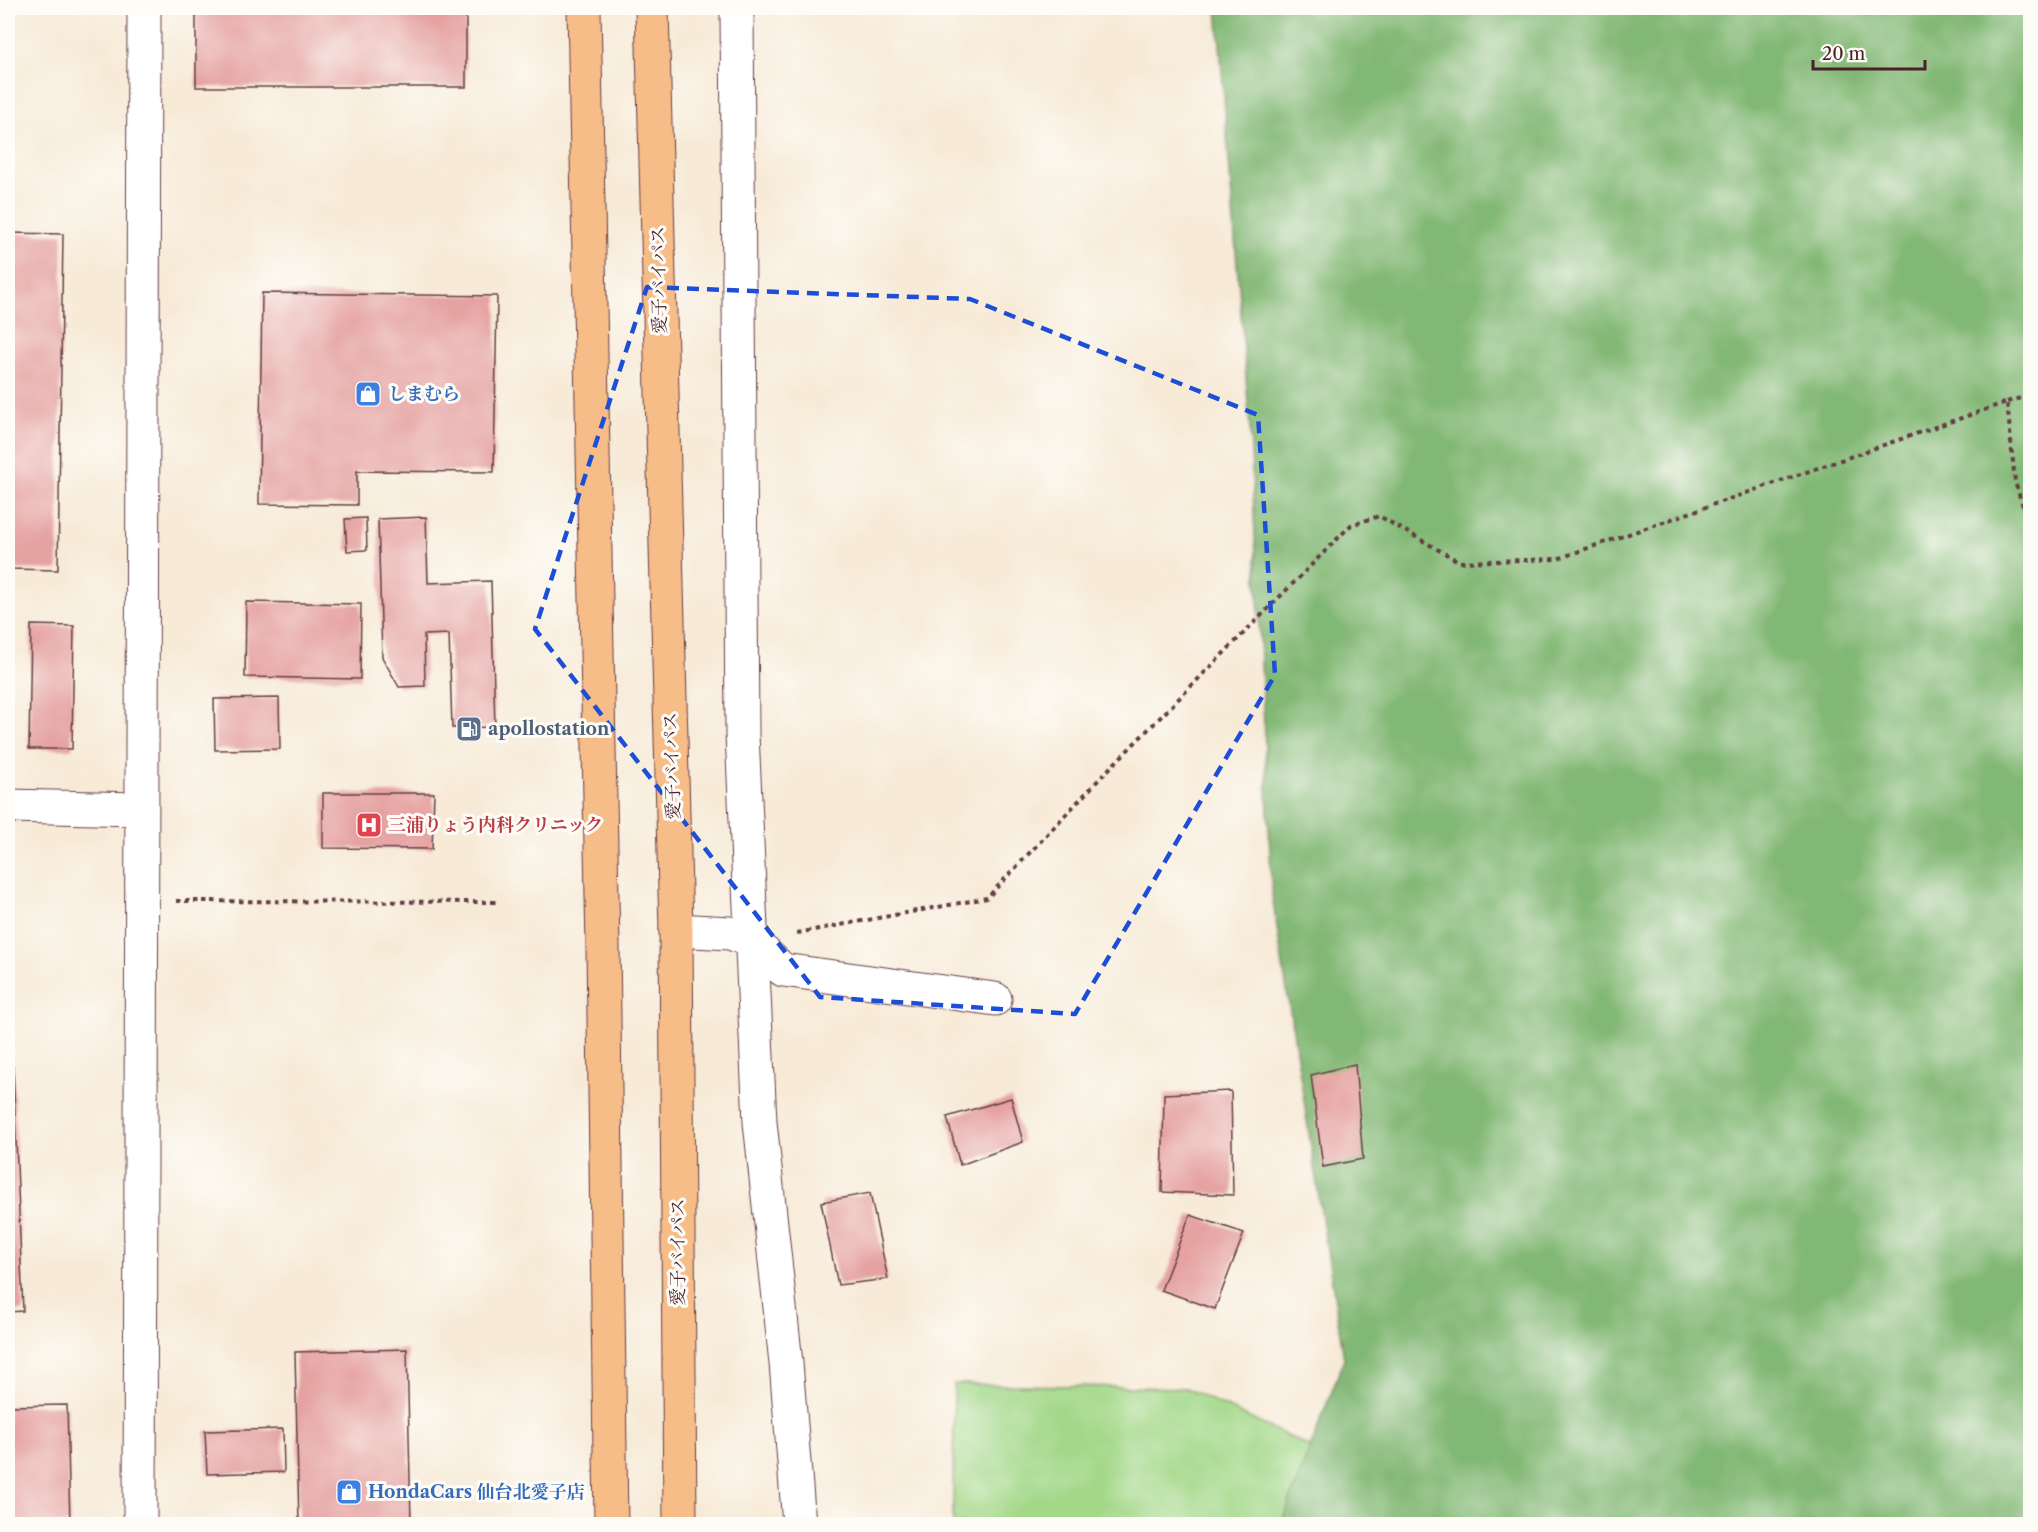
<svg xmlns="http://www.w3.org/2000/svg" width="2038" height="1532" font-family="'Libre Caslon Text','Noto Serif JP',serif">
  <rect width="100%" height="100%" fill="#fdfcf7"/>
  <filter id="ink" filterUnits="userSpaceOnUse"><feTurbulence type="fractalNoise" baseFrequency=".0167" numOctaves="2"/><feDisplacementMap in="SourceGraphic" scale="12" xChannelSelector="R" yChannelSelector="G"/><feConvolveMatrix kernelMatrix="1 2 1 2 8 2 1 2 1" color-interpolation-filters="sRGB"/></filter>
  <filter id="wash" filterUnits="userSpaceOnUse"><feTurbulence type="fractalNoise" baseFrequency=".008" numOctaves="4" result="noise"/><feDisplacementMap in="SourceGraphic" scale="24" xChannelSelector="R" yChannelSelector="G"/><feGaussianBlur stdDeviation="1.35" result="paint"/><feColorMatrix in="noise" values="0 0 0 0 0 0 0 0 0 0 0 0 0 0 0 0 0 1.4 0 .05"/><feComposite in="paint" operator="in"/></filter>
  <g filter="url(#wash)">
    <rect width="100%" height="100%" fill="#f7ead7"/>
    <polygon fill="#a3d889" stroke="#767c5a" stroke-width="1.5" points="954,1384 1186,1388 1334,1458 1483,1524 953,1524"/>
    <polygon fill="#82b875" stroke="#666c50" stroke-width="1.5" points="1217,8 2030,8 2030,1524 1281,1524 1344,1359 1272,895 1250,429"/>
    <g id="blocks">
      <g fill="#e5a2a1">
        <rect x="196" y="8" width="270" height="79"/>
        <polygon points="8,233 63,234 58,570 8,569"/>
        <polygon points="262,293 497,296 494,472 357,471 357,505 259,504"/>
        <polygon points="426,517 428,583 491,581 495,727 452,728 449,634 424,635 425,686 399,687 382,657 378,519"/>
        <polygon points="366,518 367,550 347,551 345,519"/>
        <polygon points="246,602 361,604 360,679 245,677"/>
        <polygon points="31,625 74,626 72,749 29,749"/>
        <polygon points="279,698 280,749 215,750 214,699"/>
        <polygon points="323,793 434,793 432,849 323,848"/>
        <polygon points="1355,1064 1363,1159 1323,1167 1311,1075"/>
        <polygon points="8,1067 13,1067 23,1311 8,1312"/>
        <polygon points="1231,1091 1233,1195 1162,1192 1164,1094"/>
        <polygon points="1011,1098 1023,1142 960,1165 947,1117"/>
        <polygon points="870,1193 888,1279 838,1285 821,1202"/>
        <polygon points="1190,1215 1244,1233 1215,1309 1161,1290"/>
        <polygon points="407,1349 411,1524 299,1524 295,1352"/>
        <polygon points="67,1405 70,1524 8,1524 8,1406"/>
        <polygon points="283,1429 284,1472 207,1474 205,1431"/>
      </g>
    </g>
  </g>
  <g filter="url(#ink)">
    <use href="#blocks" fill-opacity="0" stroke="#643d45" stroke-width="1.5"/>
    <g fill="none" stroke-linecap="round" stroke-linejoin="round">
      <g stroke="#643d45" stroke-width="35">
        <g id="minor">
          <polyline points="737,8 742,734 760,1122 786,1363 799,1524"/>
          <polyline points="676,930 730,933 752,941 783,970 995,999"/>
        </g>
      </g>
      <g stroke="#643d45" stroke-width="35">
        <g id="tertiary">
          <polyline points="8,806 140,809"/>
          <polyline points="140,1524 144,8"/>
        </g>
      </g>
      <g stroke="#643d45" stroke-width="35">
        <g id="trunk">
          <polyline points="584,8 603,946 611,1524"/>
          <polyline points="652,8 676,930 680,1524"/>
        </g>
      </g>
      <g stroke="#643d45" stroke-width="4" stroke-dasharray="4.5 4.5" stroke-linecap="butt">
        <polyline points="2007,402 2030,395"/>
        <polyline points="176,901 499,902"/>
        <polyline points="797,933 987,898 1105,773 1351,525 1379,516 1460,562 1557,559 2007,402 2015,482 2030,528"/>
      </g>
      <use href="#minor" stroke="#fff" stroke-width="33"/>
      <use href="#tertiary" stroke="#fff" stroke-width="33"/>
      <use href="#trunk" stroke="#f7bd88" stroke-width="33"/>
    </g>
  </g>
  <path fill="none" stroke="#1d4ed8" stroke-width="4.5" stroke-dasharray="12 8" stroke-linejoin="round" d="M647,287L970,299L1258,415L1275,675L1075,1014L820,997L535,629Z"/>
  <defs>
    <g id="shop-square" transform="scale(1.35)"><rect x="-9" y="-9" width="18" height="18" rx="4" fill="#3f7fe0" stroke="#fdfcf7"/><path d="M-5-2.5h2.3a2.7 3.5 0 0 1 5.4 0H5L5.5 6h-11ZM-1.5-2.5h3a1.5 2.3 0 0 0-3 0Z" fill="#fff"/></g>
    <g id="fuel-square" transform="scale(1.35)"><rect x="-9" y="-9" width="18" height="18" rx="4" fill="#5c6f8a" stroke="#fdfcf7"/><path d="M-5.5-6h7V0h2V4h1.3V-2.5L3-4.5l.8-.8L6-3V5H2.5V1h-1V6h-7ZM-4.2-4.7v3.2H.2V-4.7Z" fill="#fff"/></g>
    <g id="hospital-square" transform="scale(1.35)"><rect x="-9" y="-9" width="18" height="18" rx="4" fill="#e0444e" stroke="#fdfcf7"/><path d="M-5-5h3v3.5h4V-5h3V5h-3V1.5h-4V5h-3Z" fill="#fff"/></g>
  </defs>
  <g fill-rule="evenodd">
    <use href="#shop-square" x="368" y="394"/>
    <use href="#fuel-square" x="469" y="729"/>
    <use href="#hospital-square" x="369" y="825"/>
    <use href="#shop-square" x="349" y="1492"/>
  </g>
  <g text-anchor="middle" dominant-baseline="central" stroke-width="6" stroke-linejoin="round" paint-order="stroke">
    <g font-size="18" fill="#4a1f2b" stroke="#fdfcf7">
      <text transform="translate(659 280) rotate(-91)">愛子バイパス</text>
      <text transform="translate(672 766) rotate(-92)">愛子バイパス</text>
      <text transform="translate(678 1252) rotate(-90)">愛子バイパス</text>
    </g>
    <g font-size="18" font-weight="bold" fill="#366cbe" stroke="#fdfcf7" text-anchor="start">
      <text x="388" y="394">しまむら</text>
      <text x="368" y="1492">HondaCars 仙台北愛子店</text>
    </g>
    <g font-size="18" font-weight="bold" fill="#4e5e75" stroke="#fdfcf7" text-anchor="start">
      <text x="488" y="729">apollostation</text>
    </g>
    <g font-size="18" font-weight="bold" fill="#be3a42" stroke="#fdfcf7" text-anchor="start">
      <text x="388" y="825">三浦りょう内科クリニック</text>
    </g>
  </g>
  <rect width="2038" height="1532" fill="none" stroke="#fdfcf7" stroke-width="30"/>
  <path d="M1813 60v9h112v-9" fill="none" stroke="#4a1f2b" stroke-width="3"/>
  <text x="1822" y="60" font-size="18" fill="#4a1f2b" stroke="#fdfcf7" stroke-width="4.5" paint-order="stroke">20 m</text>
</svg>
